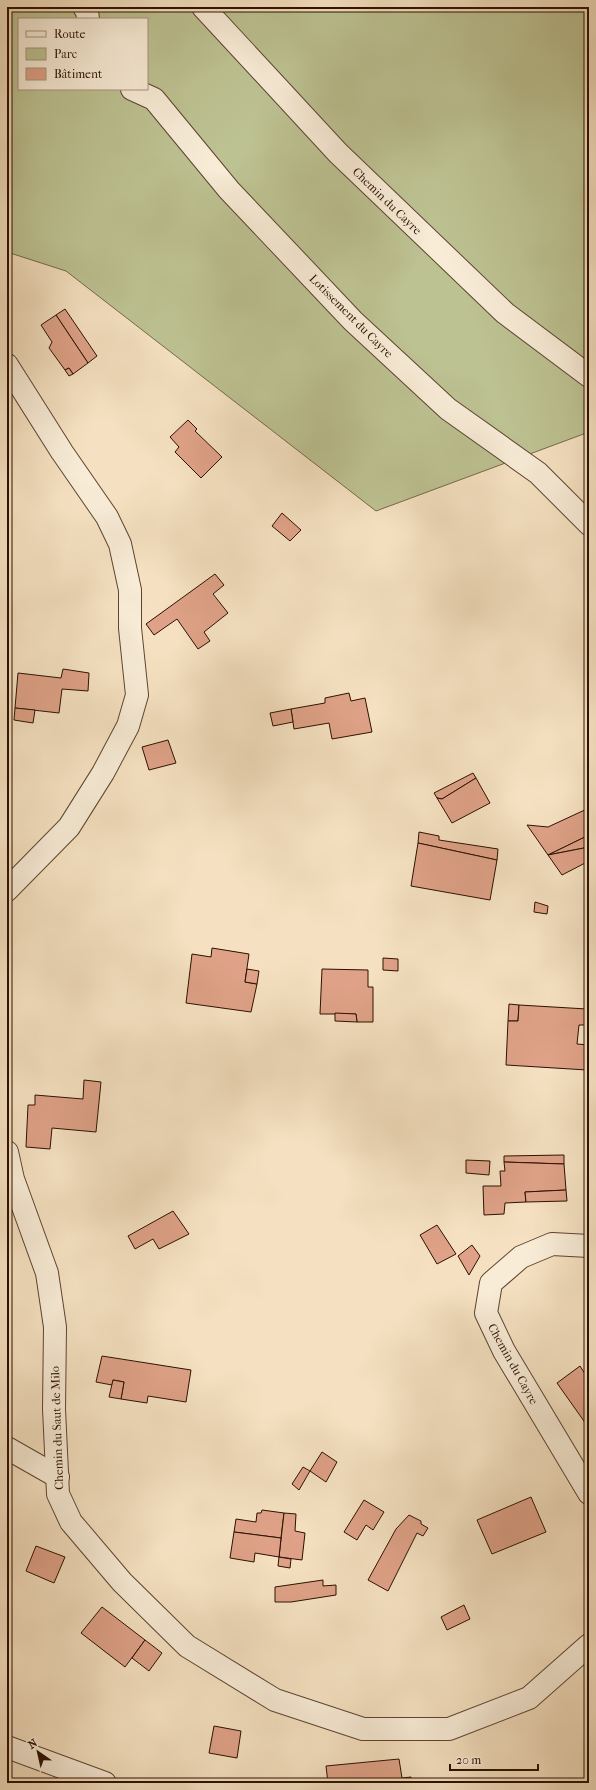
<svg xmlns="http://www.w3.org/2000/svg" width="596" height="1790" font-family="'IM FELL French Canon',serif">
  <rect width="100%" height="100%" fill="#f5e1c1"/>
  <filter id="stains"><feTurbulence type="fractalNoise" baseFrequency=".005" numOctaves="4"/><feColorMatrix values="0 0 0 0 .2 0 0 0 0 .09 0 0 0 0 .02 0 0 0 .5 -.17"/></filter>
  <radialGradient id="worn" r=".72"><stop offset=".6" stop-color="#630" stop-opacity="0"/><stop offset="1" stop-color="#630" stop-opacity=".3"/></radialGradient>
  <path fill="#bdc292" stroke="#746949" fill-rule="evenodd" d="M7,7H589V432L376,511L66,271L7,252ZM19,19H147V89H19Z"/>
  <g fill="#dfa288" stroke="#2c1000">
    <polygon points="65,309 97,356 88,363 56,315"/>
    <polygon points="56,315 88,363 73,374 69,368 65,370 49,348 52,342 41,325"/>
    <polygon points="69,368 73,374 69,376 65,370"/>
    <polygon points="188,420 197,429 195,431 222,457 201,478 175,452 179,447 170,437"/>
    <polygon points="282,513 301,530 290,541 272,526"/>
    <polygon points="215,574 224,585 213,594 228,613 204,632 210,641 198,649 177,619 154,635 146,624"/>
    <polygon points="63,669 89,673 88,691 62,689 59,713 15,708 18,673 61,678"/>
    <polygon points="349,693 351,701 365,698 372,732 332,739 329,723 294,729 291,709 325,703 325,698"/>
    <polygon points="15,708 35,710 33,723 14,720"/>
    <polygon points="291,709 293,722 273,726 270,713"/>
    <polygon points="168,740 176,763 149,770 142,747"/>
    <polygon points="473,773 476,778 442,799 437,798 434,793"/>
    <polygon points="476,778 490,803 452,823 437,798 442,799"/>
    <polygon points="589,808 589,835 548,855 527,825 548,827"/>
    <polygon points="419,832 439,836 439,840 498,849 497,860 418,843"/>
    <polygon points="589,835 589,847 548,855"/>
    <polygon points="418,843 497,860 490,900 411,886"/>
    <polygon points="589,847 589,861 562,875 548,855"/>
    <polygon points="535,902 548,906 547,914 534,912"/>
    <polygon points="212,948 249,954 245,982 257,984 251,1012 186,1003 192,954 211,957"/>
    <polygon points="383,958 398,959 398,971 383,970"/>
    <polygon points="247,969 259,971 257,984 245,982"/>
    <polygon points="322,969 368,970 368,987 373,987 373,1022 357,1022 356,1014 320,1014"/>
    <polygon points="509,1004 519,1005 518,1021 508,1021"/>
    <polygon points="519,1005 587,1009 586,1025 579,1025 577,1044 589,1045 587,1070 506,1065 508,1021 518,1021"/>
    <polygon points="335,1013 356,1014 357,1022 335,1021"/>
    <polygon points="84,1080 101,1082 96,1132 52,1128 50,1149 26,1147 28,1105 35,1105 35,1095 83,1099"/>
    <polygon points="564,1155 564,1164 504,1162 504,1156"/>
    <polygon points="466,1160 490,1161 489,1175 466,1173"/>
    <polygon points="504,1162 564,1164 566,1190 525,1192 526,1202 505,1203 504,1214 484,1215 483,1186 501,1186 500,1171 505,1171"/>
    <polygon points="566,1190 567,1201 526,1202 525,1192"/>
    <polygon points="173,1211 189,1234 159,1249 153,1239 135,1249 128,1236"/>
    <polygon points="437,1225 456,1254 437,1264 420,1235"/>
    <polygon points="472,1245 480,1256 469,1275 458,1256"/>
    <polygon points="102,1356 191,1370 186,1402 148,1396 147,1403 121,1399 124,1382 113,1380 112,1385 96,1382"/>
    <polygon points="580,1366 589,1380 589,1421 586,1424 557,1383"/>
    <polygon points="113,1380 124,1382 121,1399 109,1397"/>
    <polygon points="322,1452 337,1462 326,1482 310,1471"/>
    <polygon points="303,1467 310,1471 299,1490 292,1484"/>
    <polygon points="531,1497 546,1532 492,1554 477,1520"/>
    <polygon points="364,1500 384,1512 373,1530 366,1525 357,1540 344,1532"/>
    <polygon points="262,1510 284,1513 281,1538 234,1532 236,1519 256,1522 257,1513 261,1513"/>
    <polygon points="284,1513 296,1514 295,1531 305,1533 302,1560 279,1557"/>
    <polygon points="409,1515 421,1521 421,1524 428,1528 423,1536 417,1533 388,1591 368,1580 396,1529"/>
    <polygon points="234,1532 281,1538 279,1557 255,1553 254,1562 230,1558"/>
    <polygon points="36,1546 65,1557 54,1583 26,1571"/>
    <polygon points="279,1557 291,1559 290,1568 278,1566"/>
    <polygon points="323,1580 323,1586 336,1585 336,1595 291,1602 275,1602 275,1587"/>
    <polygon points="464,1605 470,1619 447,1630 441,1617"/>
    <polygon points="102,1607 145,1640 125,1667 81,1633"/>
    <polygon points="145,1640 162,1653 149,1671 132,1658"/>
    <polygon points="214,1726 241,1731 237,1758 209,1753"/>
    <polygon points="399,1759 402,1778 411,1777 412,1783 328,1783 326,1766"/>
  </g>
  <g fill="none" stroke-linecap="round" stroke-linejoin="round">
    <g stroke="#5e4430" stroke-width="24">
      <g id="minor">
        <polyline points="84,7 87,11 88,19"/>
        <polyline points="132,89 154,99 229,190 353,321 448,409 538,473 589,524"/>
        <polyline points="7,365 62,452 107,517 120,544 130,590 130,628 137,695 128,726 103,773 69,827 7,890"/>
        <polyline points="7,1152 13,1179 47,1273 55,1327 54,1409 58,1494 71,1522 122,1582 187,1646 275,1700 363,1729 449,1729 529,1698 589,1645"/>
        <polyline points="7,1448 58,1477"/>
      </g>
    </g>
    <g stroke="#5e4430" stroke-width="24">
      <g id="tertiary">
        <polyline points="203,7 338,153 505,313 589,376"/>
        <polyline points="589,1246 552,1244 521,1257 491,1283 486,1313 504,1351 589,1493"/>
        <polyline points="7,1747 105,1783"/>
      </g>
    </g>
    <use href="#minor" stroke="#f8ecd7" stroke-width="22"/>
    <use href="#tertiary" stroke="#f8ecd7" stroke-width="22"/>
  </g>
  <g text-anchor="middle" dominant-baseline="central" stroke-width="3.5" stroke-linejoin="round" paint-order="stroke">
    <g font-size="12" fill="#2c1000" stroke="#f8ecd7">
      <text transform="translate(387 201) rotate(44)">Chemin du Cayre</text>
      <text transform="translate(351 316) rotate(45)">Lotissement du Cayre</text>
      <text transform="translate(513 1364) rotate(61)">Chemin du Cayre</text>
      <text transform="translate(57 1428) rotate(-92)">Chemin du Saut de Milo</text>
    </g>
  </g>
  <rect width="596" height="1790" fill="none" stroke="#f5e1c1" stroke-width="24"/>
  <rect x="8" y="8" width="580" height="1774" fill="none" stroke="#2c1000" stroke-width="2"/>
  <rect x="12" y="12" width="572" height="1766" fill="none" stroke="#2c1000"/>
  <rect x="18" y="18" width="130" height="72" fill="#f8ecd7" stroke="#a69481"/>
  <rect x="26" y="31" width="20" height="6" fill="#f8ecd7" stroke="#a69481"/>
  <text x="54" y="38" font-size="12" fill="#2c1000">Route</text>
  <rect x="26" y="48" width="20" height="12" fill="#bdc292" stroke="#a69481"/>
  <text x="54" y="58" font-size="12" fill="#2c1000">Parc</text>
  <rect x="26" y="68" width="20" height="12" fill="#dfa288" stroke="#a69481"/>
  <text x="54" y="78" font-size="12" fill="#2c1000">Bâtiment</text>
  <g transform="translate(38 1752) rotate(326)" stroke="#f8ecd7" stroke-width="3" paint-order="stroke">
  <path d="M0-3L7 15L0 10L-7 15Z" fill="#2c1000"/>
  <text y="-6" font-size="11" font-weight="bold" text-anchor="middle" fill="#2c1000">N</text>
  </g>
  <path d="M450 1764v6h88v-6" fill="none" stroke="#2c1000" stroke-width="2"/>
  <text x="456" y="1764" font-size="12" fill="#2c1000" stroke="#f8ecd7" stroke-width="3" paint-order="stroke">20 m</text>
  <rect width="100%" height="100%" filter="url(#stains)"/>
  <rect width="100%" height="100%" fill="url(#worn)"/>
</svg>
